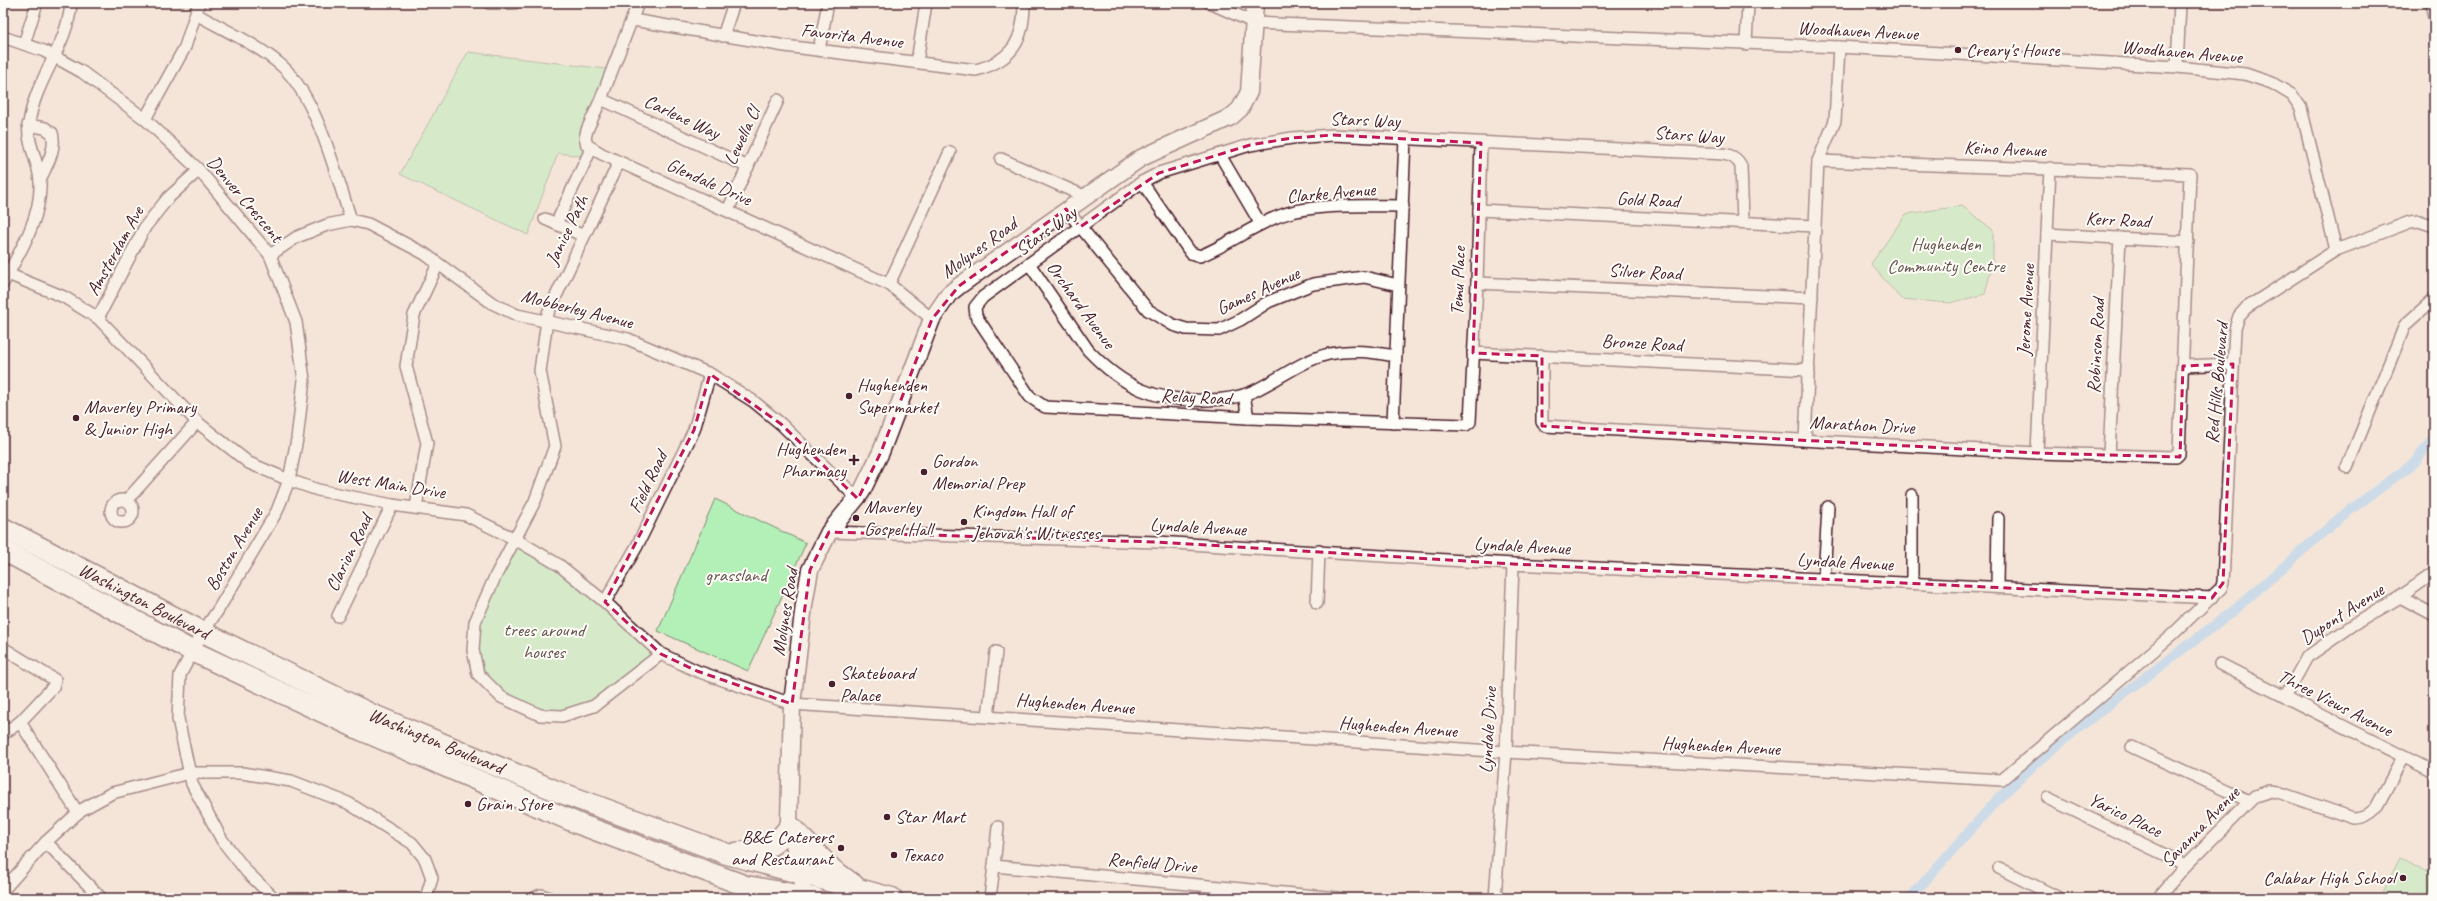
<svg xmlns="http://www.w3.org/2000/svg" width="2437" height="901" font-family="Caveat,sans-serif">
  <rect width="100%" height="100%" fill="#f4e5d8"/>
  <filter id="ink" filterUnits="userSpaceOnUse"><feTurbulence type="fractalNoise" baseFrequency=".025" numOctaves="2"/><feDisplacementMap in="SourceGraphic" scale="8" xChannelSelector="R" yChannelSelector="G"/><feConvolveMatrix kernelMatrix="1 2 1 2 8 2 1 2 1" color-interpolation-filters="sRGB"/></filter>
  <g filter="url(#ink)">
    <g fill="#b2f0b7" stroke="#7e8871">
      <polygon points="468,52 606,69 580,136 584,148 582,156 558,153 528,235 400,174"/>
      <polygon points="1962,206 1993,230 1993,261 1985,294 1950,303 1901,299 1871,264 1906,214"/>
      <polygon points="715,499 806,543 748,671 658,631"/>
      <polygon points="517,542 559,565 661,654 594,706 562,716 501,697 478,674 475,622"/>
      <polygon points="2400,858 2434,875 2434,898 2380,898"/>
    </g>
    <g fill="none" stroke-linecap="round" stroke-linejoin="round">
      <polyline stroke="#9ecffb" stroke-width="10" points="1910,898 1995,802 2039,760 2086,722 2232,612 2342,516 2414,463 2434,438"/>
      <g stroke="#4a1f2b" stroke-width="14">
        <g id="street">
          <polyline points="489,3 514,3"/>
          <polyline points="638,3 601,99 587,130 585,138 587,145 602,154 890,285 932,319"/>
          <polyline points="1210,3 1255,23 1839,47 2177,67 2245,74 2272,83 2292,95 2301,108 2336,250"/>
          <polyline points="2431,3 2434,17"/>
          <path d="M196,14C224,30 257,44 282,66C317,98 336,174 351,220"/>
          <path d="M633,20L785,46L976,70C1013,60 1024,40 1024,3"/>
          <polyline points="723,36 734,3"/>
          <polyline points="3,37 44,51 82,72 145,119 199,170 270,255 296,322 304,380 297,439 289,480 277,511 218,610 203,632 180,675 178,719 192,784 222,840 247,872 274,898"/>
          <polyline points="24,44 37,3"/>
          <polyline points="1746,44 1748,3"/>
          <polyline points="819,50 828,3"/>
          <polyline points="917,62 926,3"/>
          <polyline points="2177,67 2180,3"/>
          <polyline points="601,99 748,167"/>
          <polyline points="145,119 185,47 199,3"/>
          <path d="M28,125L45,128L52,133C57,149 46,166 40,180"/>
          <path d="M1481,143L1477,283L1470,422L1466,425L1248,418L1045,407L1030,397L976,316L975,307L983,297L1142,182L1159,173L1250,145L1292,138L1333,135L1702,153C1717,154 1734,151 1741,166L1743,222"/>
          <polyline points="1220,155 1260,223"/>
          <polyline points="1001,159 1084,196"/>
          <polyline points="619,162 548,313 540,371 555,446 535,501 495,577 475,622 473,650 478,674 501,697 540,715 562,716 594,706 661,654"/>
          <path d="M1142,182L1188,249L1191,253L1200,256C1228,245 1253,225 1282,215C1314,203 1368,206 1403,206"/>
          <polyline points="1066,209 1148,310 1173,325 1186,329 1219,330 1240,320 1268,302 1313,284 1364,277 1398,285"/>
          <polyline points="728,210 778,100"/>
          <polyline points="1479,210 1815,226"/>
          <polyline points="545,219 584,236"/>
          <polyline points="556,224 591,149"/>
          <polyline points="2047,234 2188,242"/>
          <polyline points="270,255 297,237 327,225 351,220 368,224 425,254 492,303 517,315 628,339 710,374 753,401 781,424 857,498"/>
          <path d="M1030,265L1088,350C1123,387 1156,402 1206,400C1222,400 1239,398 1254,391C1278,380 1302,360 1329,354C1352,349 1373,352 1395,356"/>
          <polyline points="3,272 64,297 98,318 197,422 249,463 289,480 318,490 392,505 466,515 515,539 559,565 605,602 661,654 697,671 792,704 1506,752 2002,780 2172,635 2221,588 2223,583 2235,329 2239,316 2246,308 2336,250 2410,222 2419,221 2434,226"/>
          <path d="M3,283C20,252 42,217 40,181C39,162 26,142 29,124C34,81 68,46 71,3"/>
          <polyline points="1477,283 1812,298"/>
          <polyline points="889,284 950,152"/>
          <polyline points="98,318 145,227 168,198 199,170"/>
          <polyline points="1473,353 1809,370"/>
          <polyline points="1542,356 1542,422 1545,426 2037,453 2176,457 2179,454 2190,174 1818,161"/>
          <polyline points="2183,366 2233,364"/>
          <polyline points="1244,395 1248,418"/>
          <polyline points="1393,423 1405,139"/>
          <polyline points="1805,440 1818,161 1835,121 1839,47"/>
          <polyline points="2037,453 2050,168"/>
          <polyline points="2109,455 2120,238"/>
          <polyline points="2347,467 2405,325 2434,299"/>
          <polyline points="1912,495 1912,583"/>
          <circle cx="122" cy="511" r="11"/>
          <polyline points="127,500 197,422"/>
          <polyline points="416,507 427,443 406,366 414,315 438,264"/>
          <polyline points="829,532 1157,542 1513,564 2212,598"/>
          <polyline points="1824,579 1828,507"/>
          <polyline points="1997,587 1998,518"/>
          <polyline points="2400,597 2434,615"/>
          <polyline points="605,602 637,546 694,430 710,374"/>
          <polyline points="1317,603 1319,551"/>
          <polyline points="338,616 392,505"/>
          <polyline points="3,648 55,680 53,687 20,722 3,734"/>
          <polyline points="2220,664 2434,772"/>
          <polyline points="2285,697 2307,657 2353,625 2400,597 2434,573"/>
          <polyline points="988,716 996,652"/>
          <polyline points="20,722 78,813"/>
          <polyline points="2132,747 2249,801"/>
          <polyline points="2048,798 2186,865"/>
          <polyline points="46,842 101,898"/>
          <polyline points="994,866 998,827"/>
          <polyline points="1999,868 2059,898"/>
          <polyline points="3,890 46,842 81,810 112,793 190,773 242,773 291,781 348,803 412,843 425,859 432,878 426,898"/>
          <polyline points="534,898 541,895 550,898"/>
          <polyline points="990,898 994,866 1338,898"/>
          <polyline points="1495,898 1506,752 1513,564"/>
          <path d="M2158,898L2186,865L2255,796L2270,791L2278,792L2353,818C2363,818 2369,815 2376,808L2403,757"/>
        </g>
      </g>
      <g stroke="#4a1f2b" stroke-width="19">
        <polyline id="secondary" points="803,883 789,822 792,704 804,605 810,570 829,532 861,493 881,452 932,319 949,294 959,286 1141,158 1231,117 1240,109 1249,92 1255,3"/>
      </g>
      <g stroke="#4a1f2b" stroke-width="23">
        <g id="highway">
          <path id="s1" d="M3,528L203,632L371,714L559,792L727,854L892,898"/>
          <polyline points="3,550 192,651 361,730 579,824 746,886 815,898"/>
          <path d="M736,853C766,849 771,851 790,826L832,869L854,885"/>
        </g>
      </g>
      <use href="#street" stroke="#fdfcf7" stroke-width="11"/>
      <use href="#secondary" stroke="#fdfcf7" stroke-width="16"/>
      <use href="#highway" stroke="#fdfcf7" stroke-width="20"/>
    </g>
  </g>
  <path d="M0 0H2437V901H0ZM1333,135L1481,143L1473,353L1542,356V426L2037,453L2180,457L2183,366L2233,364L2223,583L2212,598L1513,564L1157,542L829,532L810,570L792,704L697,671L661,654L605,602L694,430L710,374L781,424L858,499L881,452L932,319L959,286L1066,209L1080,227L1159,173L1250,145L1292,138Z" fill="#f4e5d8" fill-opacity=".55" fill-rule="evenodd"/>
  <path fill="none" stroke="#c2185b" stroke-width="3" stroke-dasharray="8 5" stroke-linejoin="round" d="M1333,135L1481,143L1473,353L1542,356V426L2037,453L2180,457L2183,366L2233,364L2223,583L2212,598L1513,564L1157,542L829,532L810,570L792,704L697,671L661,654L605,602L694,430L710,374L781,424L858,499L881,452L932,319L959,286L1066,209L1080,227L1159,173L1250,145L1292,138Z"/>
  <g fill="#4a1f2b" stroke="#fdfcf7" stroke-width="1.5">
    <circle cx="1958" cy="50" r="4"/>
    <circle cx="849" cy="396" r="4"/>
    <circle cx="76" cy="418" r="4"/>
    <path d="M852 454h4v4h4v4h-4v4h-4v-4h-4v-4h4z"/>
    <circle cx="924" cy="472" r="4"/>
    <circle cx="856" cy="518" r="4"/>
    <circle cx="964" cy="522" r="4"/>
    <circle cx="832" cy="684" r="4"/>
    <circle cx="468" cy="804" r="4"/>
    <circle cx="887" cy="817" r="4"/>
    <circle cx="841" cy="848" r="4"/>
    <circle cx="894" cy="855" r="4"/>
    <circle cx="2403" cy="878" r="4"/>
  </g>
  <g text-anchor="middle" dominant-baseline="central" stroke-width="4" stroke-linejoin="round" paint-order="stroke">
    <g font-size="19" fill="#4a1f2b" stroke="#fdfcf7">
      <text transform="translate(1858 31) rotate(3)">Woodhaven Avenue</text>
      <text transform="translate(852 36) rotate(7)">Favorita Avenue</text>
      <text transform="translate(2182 52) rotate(5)">Woodhaven Avenue</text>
      <text transform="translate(682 117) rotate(25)">Carlene Way</text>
      <text transform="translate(1365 120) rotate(2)">Stars Way</text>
      <text transform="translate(1689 135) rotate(4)">Stars Way</text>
      <text transform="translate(742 136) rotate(-65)">Lewella Cl</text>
      <text transform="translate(2005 149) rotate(2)">Keino Avenue</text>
      <text transform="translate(709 182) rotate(24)">Glendale Drive</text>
      <text transform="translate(1331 193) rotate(-5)">Clarke Avenue</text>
      <text transform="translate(245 199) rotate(50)">Denver Crescent</text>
      <text transform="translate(1648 200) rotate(3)">Gold Road</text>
      <text transform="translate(2118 220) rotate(3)">Kerr Road</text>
      <text transform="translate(567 230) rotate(-64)">Janice Path</text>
      <text transform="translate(1046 231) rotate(-36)">Stars Way</text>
      <text transform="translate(979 248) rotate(-36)">Molynes Road</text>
      <text transform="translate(115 251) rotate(-61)">Amsterdam Ave</text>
      <text transform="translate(1645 272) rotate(3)">Silver Road</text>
      <text transform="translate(1458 281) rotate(-88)">Temu Place</text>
      <text transform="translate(1258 291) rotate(-25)">Games Avenue</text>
      <text transform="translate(1081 305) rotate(54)">Orchard Avenue</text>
      <text transform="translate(577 309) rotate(14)">Mobberley Avenue</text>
      <text transform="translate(2026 310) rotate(-87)">Jerome Avenue</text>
      <text transform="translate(1642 343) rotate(3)">Bronze Road</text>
      <text transform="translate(2096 346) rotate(-87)">Robinson Road</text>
      <text transform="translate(2217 383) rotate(-85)">Red Hills Boulevard</text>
      <text transform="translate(1196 397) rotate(3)">Relay Road</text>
      <text transform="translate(1862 425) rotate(3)">Marathon Drive</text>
      <text transform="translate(648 482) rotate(-64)">Field Road</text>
      <text transform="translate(391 484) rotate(9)">West Main Drive</text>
      <text transform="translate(1198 527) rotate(3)">Lyndale Avenue</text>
      <text transform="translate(1522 546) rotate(3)">Lyndale Avenue</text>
      <text transform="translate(234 549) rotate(-59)">Boston Avenue</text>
      <text transform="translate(349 553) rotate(-64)">Clarion Road</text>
      <text transform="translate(1845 562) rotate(3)">Lyndale Avenue</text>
      <text stroke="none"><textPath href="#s1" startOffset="159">Washington Boulevard</textPath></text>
      <text transform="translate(785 612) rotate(-81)">Molynes Road</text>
      <text transform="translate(2342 614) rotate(-33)">Dupont Avenue</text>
      <text transform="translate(2335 703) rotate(27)">Three Views Avenue</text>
      <text transform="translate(1075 704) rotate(4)">Hughenden Avenue</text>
      <text transform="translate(1398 727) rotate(4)">Hughenden Avenue</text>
      <text transform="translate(1488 730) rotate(-87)">Lyndale Drive</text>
      <text stroke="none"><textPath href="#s1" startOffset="483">Washington Boulevard</textPath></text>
      <text transform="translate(1721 746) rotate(3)">Hughenden Avenue</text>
      <text transform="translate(2125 815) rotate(26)">Yarico Place</text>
      <text transform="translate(2200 827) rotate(-46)">Savanna Avenue</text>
      <text transform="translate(1152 863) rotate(5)">Renfield Drive</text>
    </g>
    <g font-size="19" fill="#4a1f2b" stroke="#fdfcf7" text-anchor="start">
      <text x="1966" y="50">Creary's House</text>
      <text x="857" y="385">Hughenden<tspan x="857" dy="22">Supermarket</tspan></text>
      <text x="84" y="407">Maverley Primary<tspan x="84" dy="22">&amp; Junior High</tspan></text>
      <text x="846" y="449" text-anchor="end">Hughenden<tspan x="846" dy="22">Pharmacy</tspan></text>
      <text x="932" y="461">Gordon<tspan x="932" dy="22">Memorial Prep</tspan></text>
      <text x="864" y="507">Maverley<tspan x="864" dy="22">Gospel Hall</tspan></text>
      <text x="972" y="511">Kingdom Hall of<tspan x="972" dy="22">Jehovah's Witnesses</tspan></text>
      <text x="840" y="673">Skateboard<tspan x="840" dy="22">Palace</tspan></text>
      <text x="476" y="804">Grain Store</text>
      <text x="895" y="817">Star Mart</text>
      <text x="833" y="837" text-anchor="end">B&amp;E Caterers<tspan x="833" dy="22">and Restaurant</tspan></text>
      <text x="902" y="855">Texaco</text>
      <text x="2395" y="878" text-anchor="end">Calabar High School</text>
    </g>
    <g font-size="19" fill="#64534e" stroke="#fdfcf7">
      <text x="1946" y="244">Hughenden<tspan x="1946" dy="22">Community Centre</tspan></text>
      <text x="736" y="575">grassland</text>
      <text x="544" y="630">trees around<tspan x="544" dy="22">houses</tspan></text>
    </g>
  </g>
  <rect width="2437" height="901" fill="none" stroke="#fdfcf7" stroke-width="16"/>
  <rect x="8" y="8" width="2421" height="885" fill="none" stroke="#4a1f2b" stroke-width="1.5" filter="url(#ink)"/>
</svg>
